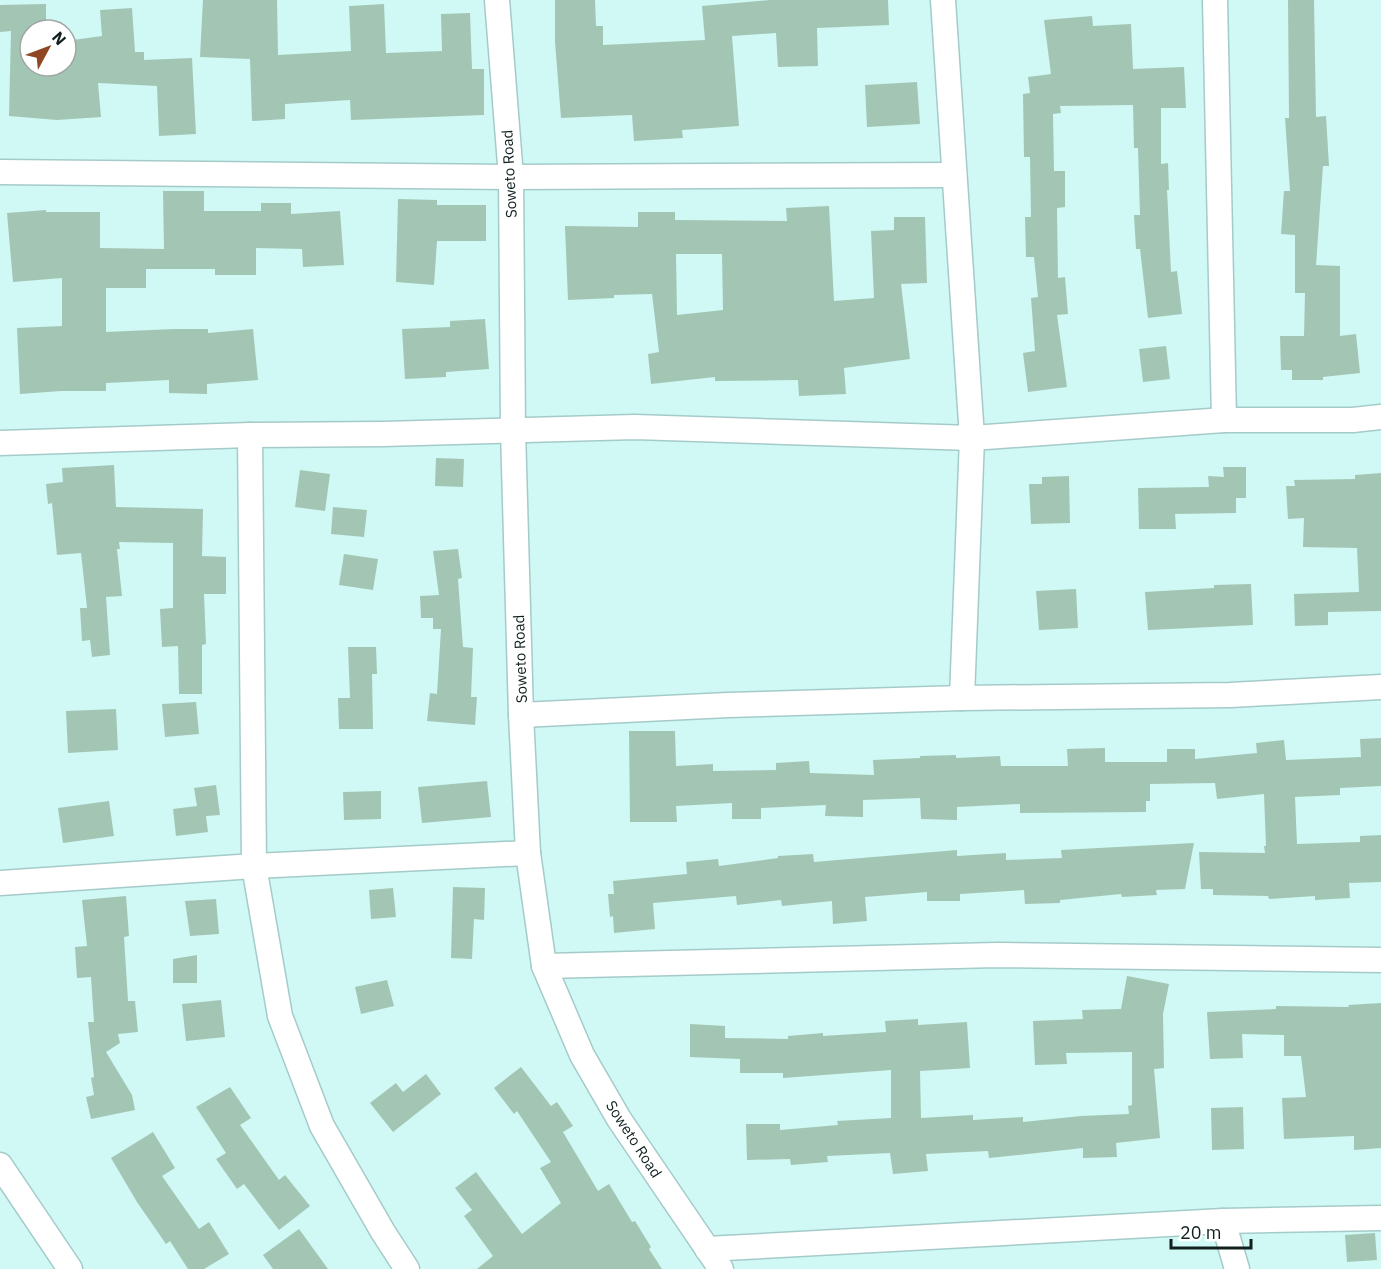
<svg xmlns="http://www.w3.org/2000/svg" width="1381" height="1269" font-family="'IBM Plex Sans',sans-serif">
  <rect width="100%" height="100%" fill="#d0f8f5"/>
  <g fill="#a3c6b4" fill-rule="evenodd">
    <polygon points="203,0 277,0 278,55 351,51 349,6 384,4 386,53 442,51 441,14 470,13 472,69 484,69 484,115 351,120 350,100 285,104 285,119 252,121 250,59 200,57"/>
    <polygon points="555,0 595,0 596,26 603,26 603,45 705,40 702,6 770,0 888,0 889,25 817,28 818,66 778,67 776,33 732,36 739,126 682,130 683,138 634,141 632,115 561,118 555,42"/>
    <polygon points="1288,0 1314,0 1316,117 1326,116 1329,166 1323,166 1316,265 1340,266 1340,336 1356,334 1360,373 1323,377 1323,380 1292,380 1292,370 1281,370 1280,336 1304,336 1305,293 1295,293 1295,235 1281,234 1284,191 1290,191 1285,118 1289,118"/>
    <polygon points="46,4 46,30 30,30 30,66 66,66 66,41 102,36 100,10 132,8 135,52 144,52 144,60 192,58 196,134 159,136 157,86 98,83 101,117 57,120 9,116 11,31 0,32 0,5"/>
    <polygon points="1092,16 1093,26 1131,24 1133,69 1184,67 1186,108 1161,108 1161,164 1168,163 1169,190 1167,190 1171,272 1177,271 1182,314 1148,318 1140,249 1136,249 1134,215 1140,215 1138,148 1134,148 1133,105 1060,106 1061,113 1053,114 1054,171 1065,171 1065,207 1057,208 1058,278 1065,277 1068,314 1057,315 1067,387 1028,392 1023,353 1035,351 1031,298 1038,297 1034,257 1026,257 1025,217 1031,217 1030,157 1024,157 1023,94 1030,93 1028,77 1051,74 1044,20"/>
    <polygon points="917,82 920,124 867,127 865,85"/>
    <polygon points="163,191 204,191 204,211 261,211 261,203 291,203 291,214 340,211 344,265 303,267 302,249 256,248 256,275 215,275 215,269 146,269 146,288 106,288 106,332 174,329 208,329 208,333 253,329 258,380 207,384 207,394 169,393 169,380 106,383 106,391 61,391 20,394 17,328 62,326 62,278 13,282 7,213 46,210 46,212 100,212 100,248 164,249"/>
    <polygon points="398,199 437,200 437,205 486,205 486,241 437,241 434,285 396,282"/>
    <path d="M829,206L834,301L874,298L871,231L894,230V217H925L927,283L901,284L910,359L844,368L846,394L799,396L798,380L715,381V377L651,384L648,354L659,352L652,294L614,295V298L568,300L565,226L638,227V212H675V220L787,221L786,208ZM676,254H722L723,310L677,315Z"/>
    <polygon points="485,319 489,369 446,372 446,377 405,379 402,329 450,327 450,321"/>
    <polygon points="1166,346 1170,379 1143,382 1139,349"/>
    <polygon points="436,458 464,459 463,487 435,486"/>
    <polygon points="114,465 116,507 203,509 202,556 226,557 226,594 204,594 206,644 202,645 202,694 179,694 178,646 162,647 160,609 173,608 173,543 119,542 120,549 117,549 122,596 106,597 110,655 92,657 90,640 82,641 80,608 87,608 81,553 57,555 52,503 48,504 46,484 63,482 62,468"/>
    <polygon points="1223,467 1246,467 1246,498 1236,498 1236,513 1175,514 1176,529 1139,529 1138,488 1209,487 1208,476 1224,477"/>
    <polygon points="300,470 330,474 325,511 295,507"/>
    <polygon points="1381,473 1381,611 1328,612 1328,625 1295,626 1294,594 1359,592 1357,548 1303,547 1304,518 1288,519 1286,486 1295,486 1294,480 1355,479 1355,475"/>
    <polygon points="1069,476 1070,523 1031,524 1029,484 1042,484 1042,477"/>
    <polygon points="333,507 367,510 364,537 331,534"/>
    <polygon points="458,549 462,578 458,579 463,647 473,648 471,697 477,697 475,725 427,721 430,693 437,694 441,629 433,629 433,618 421,618 420,596 439,595 433,551"/>
    <polygon points="344,554 378,559 373,590 339,585"/>
    <polygon points="1251,584 1253,625 1148,630 1145,592 1214,588 1214,585"/>
    <polygon points="1076,589 1078,628 1039,630 1036,591"/>
    <polygon points="348,647 376,647 377,674 372,674 373,729 339,729 338,698 350,698"/>
    <polygon points="196,702 199,734 165,737 162,704"/>
    <polygon points="116,709 118,750 68,753 66,711"/>
    <polygon points="629,731 675,731 676,766 713,764 713,771 776,770 776,763 809,761 810,773 874,775 873,760 920,758 920,756 956,755 956,758 1000,756 1001,766 1068,766 1067,749 1105,748 1105,762 1167,762 1167,749 1195,749 1195,759 1257,753 1256,743 1284,740 1286,760 1361,757 1360,739 1381,738 1381,786 1340,788 1340,795 1295,797 1297,844 1360,842 1360,836 1381,835 1381,882 1349,883 1350,898 1315,900 1315,896 1269,899 1268,896 1213,895 1213,889 1201,889 1199,852 1265,853 1264,846 1266,846 1264,794 1217,799 1215,783 1150,784 1150,801 1146,801 1146,812 1020,813 1020,804 957,807 957,820 921,819 920,798 863,800 863,817 825,816 826,805 761,808 761,819 732,819 732,803 676,806 677,822 630,822"/>
    <polygon points="487,781 491,817 422,823 418,787"/>
    <polygon points="216,785 220,815 206,816 208,832 176,836 173,809 197,806 194,788"/>
    <polygon points="381,791 381,819 344,820 343,792"/>
    <polygon points="109,801 114,836 63,843 58,808"/>
    <polygon points="1194,843 1185,889 1156,890 1157,895 1122,897 1121,894 1060,900 1060,903 1025,904 1024,890 960,894 960,901 927,901 927,892 865,897 867,921 833,924 832,901 782,906 781,900 737,905 736,896 653,903 655,929 614,933 613,916 610,917 608,894 614,894 613,881 687,874 686,862 718,859 719,866 778,858 778,856 813,854 814,862 957,850 957,856 1006,853 1006,860 1062,858 1061,850"/>
    <polygon points="453,887 485,888 484,920 474,919 472,959 451,958"/>
    <polygon points="393,888 396,917 371,919 369,890"/>
    <polygon points="126,896 129,936 124,937 128,1001 135,1001 138,1032 118,1034 120,1043 106,1052 132,1095 135,1110 91,1119 86,1097 94,1095 91,1078 94,1077 88,1022 94,1022 91,977 77,978 75,947 87,946 82,900"/>
    <polygon points="216,899 219,934 190,936 185,901"/>
    <polygon points="197,955 197,983 173,983 173,959"/>
    <polygon points="1127,976 1169,984 1163,1014 1164,1068 1154,1069 1160,1138 1116,1143 1117,1157 1083,1158 1083,1148 989,1158 988,1151 926,1154 928,1171 893,1174 890,1153 827,1156 828,1162 791,1165 790,1159 747,1160 746,1124 780,1124 780,1130 838,1125 837,1121 891,1118 891,1070 783,1078 783,1073 740,1073 740,1059 690,1057 690,1024 725,1026 725,1038 788,1039 788,1036 823,1033 823,1036 886,1032 885,1021 918,1019 918,1025 967,1022 970,1068 920,1071 921,1118 973,1115 973,1120 1023,1117 1023,1122 1081,1116 1129,1114 1128,1106 1132,1105 1132,1052 1066,1053 1067,1064 1035,1065 1033,1021 1083,1019 1082,1010 1121,1009"/>
    <polygon points="387,980 394,1006 361,1014 355,987"/>
    <polygon points="221,1000 225,1037 186,1041 182,1004"/>
    <polygon points="1381,1003 1381,1148 1354,1150 1354,1136 1284,1139 1282,1098 1306,1097 1301,1056 1284,1056 1284,1035 1242,1034 1243,1058 1210,1059 1207,1012 1276,1009 1276,1006 1349,1007 1348,1005"/>
    <polygon points="521,1067 551,1106 557,1102 573,1126 563,1132 598,1191 609,1184 632,1222 635,1221 651,1247 649,1249 662,1269 477,1269 493,1256 464,1216 472,1210 455,1188 476,1172 522,1234 561,1203 540,1168 551,1162 517,1111 514,1114 494,1088"/>
    <polygon points="426,1074 441,1094 393,1132 370,1103 396,1083 403,1092"/>
    <polygon points="230,1087 251,1118 240,1125 279,1180 285,1175 310,1206 279,1230 244,1184 237,1189 216,1159 226,1153 196,1107"/>
    <polygon points="1243,1107 1244,1149 1212,1150 1211,1108"/>
    <polygon points="153,1132 175,1168 162,1176 199,1229 209,1222 229,1254 204,1269 188,1269 170,1241 166,1244 137,1202 111,1158"/>
    <polygon points="299,1229 328,1269 273,1269 263,1255"/>
    <polygon points="1375,1233 1377,1260 1347,1262 1345,1235"/>
  </g>
  <g fill="none" stroke-linecap="round" stroke-linejoin="round">
    <g stroke="#a5cbc9" stroke-width="27">
      <g id="street">
        <polyline points="497,0 511,177 513,430 521,715 528,853 544,966 582,1055 619,1119 721,1269"/>
        <polyline points="943,0 972,438 962,698 1230,695 1381,687"/>
        <polyline points="1215,0 1224,420"/>
        <polyline points="0,172 511,177 954,175"/>
        <polyline points="250,435 254,866 280,1016 322,1126 383,1232 407,1269"/>
        <polyline points="0,443 250,435 383,434 635,427 972,438 1224,420 1353,420 1381,417"/>
        <polyline points="521,715 728,705 962,698"/>
        <polyline points="0,883 254,866 528,853"/>
        <polyline points="544,966 997,955 1381,960"/>
        <polyline points="0,1165 70,1269"/>
        <polyline points="1223,1221 1237,1269"/>
        <polyline points="707,1249 1223,1221 1381,1218"/>
      </g>
    </g>
    <use href="#street" stroke="#fff" stroke-width="24"/>
  </g>
  <g text-anchor="middle" dominant-baseline="central" stroke-width="5" stroke-linejoin="round" paint-order="stroke">
    <g font-size="15" fill="#11201f" stroke="#fff">
      <text transform="translate(509 174) rotate(-93)">Soweto Road</text>
      <text transform="translate(520 659) rotate(-92)">Soweto Road</text>
      <text transform="translate(634 1139) rotate(57)">Soweto Road</text>
    </g>
  </g>
  <g transform="translate(48 48) rotate(49)"><circle r="28" fill="#ffffff" stroke="#a0a6a5" stroke-width="1.5"/>
  <path d="M0-4.5L10 22L0 15L-10 22Z" fill="#8e4722"/>
  <text y="-9" font-size="16" font-weight="bold" text-anchor="middle" fill="#11201f">N</text>
  </g>
  <path d="M1171 1239v9h80v-9" fill="none" stroke="#11201f" stroke-width="3"/>
  <text x="1180" y="1239" font-size="18" fill="#11201f" stroke="#ffffff" stroke-width="4.5" paint-order="stroke">20 m</text>
</svg>
